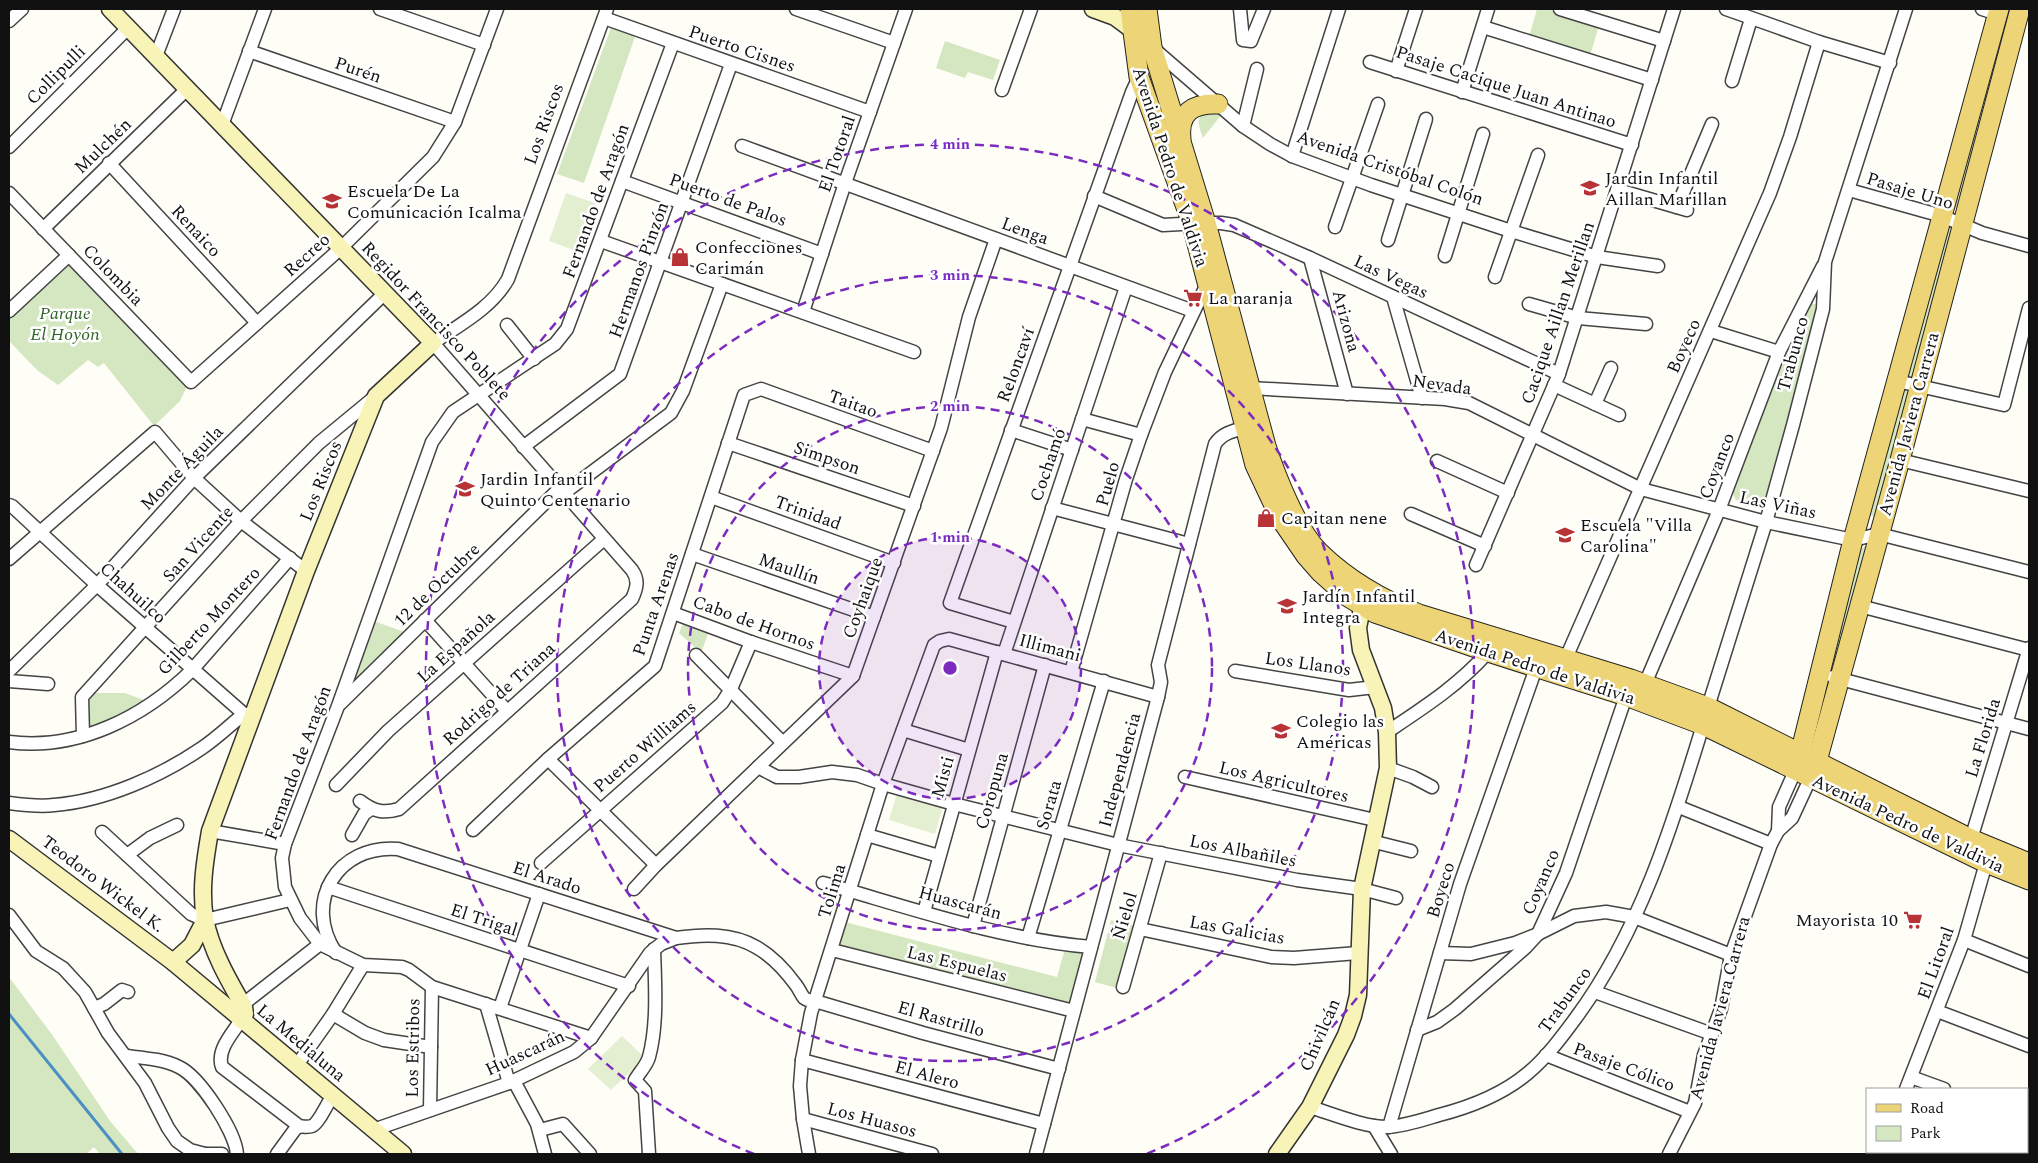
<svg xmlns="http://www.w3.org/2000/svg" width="2038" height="1163" font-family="Spectral,serif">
  <rect width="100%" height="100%" fill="#fefdf6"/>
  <g fill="#d4e7c1">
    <polygon points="1537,9 1547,9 1599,25 1590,56 1529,37"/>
    <polygon points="2003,9 2016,9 1961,208 1950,206"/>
    <polygon points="612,25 636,34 584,183 557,174"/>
    <polygon points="945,41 1000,60 993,80 968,72 965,78 936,68"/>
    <path d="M1206,110L1222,114L1203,138C1199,126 1195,119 1206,110Z"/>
    <polygon points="1946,225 1956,228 1917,380 1907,376"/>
    <polygon points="67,262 187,386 180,401 154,426 104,363 98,367 88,360 58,385 37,370 9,341 9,316"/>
    <path d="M1811,303L1818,305L1767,501L1759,508L1736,500L1733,494C1755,429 1781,365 1811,303Z"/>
    <polygon points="1904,388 1914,391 1879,517 1866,515"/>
    <polygon points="1873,543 1819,746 1808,744 1857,550"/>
    <polygon points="368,619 410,634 339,705"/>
    <polygon points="684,621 709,631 701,653 679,633"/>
    <polygon points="88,693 125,693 152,703 84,735"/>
    <polygon points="1111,920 1136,926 1120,989 1095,982"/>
    <polygon points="841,921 1057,977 1066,945 1091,947 1074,1011 832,950"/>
    <polygon points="9,977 53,1036 110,1121 138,1154 100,1154 94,1147 86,1154 9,1154"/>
  </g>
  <g fill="#e4efd2">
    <polygon points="566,193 595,203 579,252 549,241"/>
    <polygon points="897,793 943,806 935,834 889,820"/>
    <polygon points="622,1036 645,1058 611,1090 588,1069"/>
  </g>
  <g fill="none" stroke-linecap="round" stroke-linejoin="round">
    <polyline stroke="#4b90c3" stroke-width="3" points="9,1014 122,1154"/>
    <g stroke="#444" stroke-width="15">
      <g id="street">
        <polyline points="380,9 484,45"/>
        <polyline points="796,9 894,43"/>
        <polyline points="1240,9 1243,40 1251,41 1264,9"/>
        <polyline points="1560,9 1664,41"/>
        <polyline points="1726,9 1819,42 1890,63"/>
        <polyline points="1982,9 1997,14"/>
        <polyline points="604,18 870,112"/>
        <polyline points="9,21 22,9"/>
        <polyline points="1483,27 1652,80"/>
        <polyline points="1154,49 1243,126 1270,144 1292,156 1371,185 1511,231 1597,257 1658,266"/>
        <polyline points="249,51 455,122"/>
        <polyline points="156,56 174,9"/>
        <polyline points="1370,62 1632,145"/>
        <polyline points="1396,71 1416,9"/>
        <polyline points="1732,81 1751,19"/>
        <polyline points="1002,90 1031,9"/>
        <polyline points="1462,92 1488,9"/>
        <polyline points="222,125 265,9"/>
        <polyline points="1243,126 1257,69"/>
        <polyline points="742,146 1193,311"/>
        <polyline points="9,147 128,28"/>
        <polyline points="1292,156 1339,9"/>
        <polyline points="109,163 257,323"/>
        <polyline points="622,181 822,254"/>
        <polyline points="1618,190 1687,210"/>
        <polyline points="1849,190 1942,216 1982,233 2029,246"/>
        <polyline points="9,193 191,382 341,248 433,157 455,122 497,9"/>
        <polyline points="1094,196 1163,225 1181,224 1191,221"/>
        <polyline points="1677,207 1712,124"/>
        <polyline points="1206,223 1221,223 1234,225 1310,258 1559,374"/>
        <polyline points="1335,227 1378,104"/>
        <polyline points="43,229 187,89"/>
        <polyline points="1388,240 1426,119"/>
        <polyline points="601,241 914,352"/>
        <polyline points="1445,256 1483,134"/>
        <polyline points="1310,258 1347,394"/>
        <polyline points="1495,277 1538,155"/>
        <polyline points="1393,297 1422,398"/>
        <polyline points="1529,304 1578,318 1646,324"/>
        <polyline points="9,311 69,255"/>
        <polyline points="803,312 845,183 906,9"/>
        <polyline points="507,325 534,359"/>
        <polyline points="1711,331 1779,352"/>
        <polyline points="1897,381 2004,405 2029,308"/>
        <polyline points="1554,385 1619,415"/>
        <polyline points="1250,388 1445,399 1469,403 1641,489 1766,522 1853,540 1879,534 2029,572"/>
        <polyline points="1595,404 1611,368"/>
        <polyline points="1082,419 1141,435"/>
        <polyline points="1011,430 1072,450"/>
        <polyline points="728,443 914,506"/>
        <polyline points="523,447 620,374 731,64"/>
        <polyline points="1900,460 2029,491"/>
        <polyline points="1437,461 1508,493"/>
        <polyline points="564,493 671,413 683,391 722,284"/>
        <polyline points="711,497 894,563"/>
        <polyline points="9,505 12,506 97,585 244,714 252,715"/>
        <polyline points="1052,508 1189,544"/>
        <polyline points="1411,514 1485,546"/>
        <polyline points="692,554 874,617"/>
        <polyline points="9,559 155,432 194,478 241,521 306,571"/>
        <polyline points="1476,565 1559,374 1674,9"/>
        <polyline points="1860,606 2029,650"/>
        <polyline points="673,613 751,642 853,676"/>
        <polyline points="425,620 507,711"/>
        <polyline points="1014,622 950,603 1132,92 1139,77"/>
        <polyline points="1004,654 1126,287"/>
        <polyline points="696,655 783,743"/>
        <polyline points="1566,658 1770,193 1790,137 1819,42"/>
        <polyline points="9,671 97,585 194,478 385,293"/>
        <polyline points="1235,671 1349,690 1375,687"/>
        <polyline points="1071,672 1126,479 1141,435 1165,372 1207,284"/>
        <polyline points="1833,677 2029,729"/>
        <polyline points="9,681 48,684"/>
        <polyline points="1645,684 1719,510 1779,352 1823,266"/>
        <polyline points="340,704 560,488"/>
        <polyline points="1708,707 1766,522 1793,425 1823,309 1825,262 1906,9"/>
        <polyline points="903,730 969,750"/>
        <path d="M1387,732C1423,708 1459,685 1488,652"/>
        <polyline points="83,736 82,697 241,521 319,443 376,396"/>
        <path d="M9,742C78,751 144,717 192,670L290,558"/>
        <polyline points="548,759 656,865"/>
        <polyline points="758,767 777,777 799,777 832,772 857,775 883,784 954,804 1118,845 1297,880 1362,889 1396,898"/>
        <polyline points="1388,768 1413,777 1432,787"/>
        <polyline points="1185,777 1375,820"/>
        <polyline points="336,785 388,731 604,539"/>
        <path d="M360,801C373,811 383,814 399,809L632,599C637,588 639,580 632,570L433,343C459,325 492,308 508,279L607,9"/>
        <path d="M9,803C24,805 40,807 54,805C105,801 161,776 202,748C217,738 230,725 244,714"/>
        <polyline points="1679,807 1771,844"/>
        <polyline points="473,830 548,759 655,666 744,395 761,389 933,451"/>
        <polyline points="210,831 285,844"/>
        <polyline points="1778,831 1779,807 1795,771"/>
        <polyline points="102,832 191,914 205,920 290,900"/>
        <polyline points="352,835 364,814 371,809"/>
        <polyline points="867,835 939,856"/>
        <polyline points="1971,839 2029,648"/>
        <polyline points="1371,841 1411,851"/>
        <polyline points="127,855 150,838 177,825"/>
        <polyline points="541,863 722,703 731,689 751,642"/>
        <path d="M823,883C911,908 999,939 1091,947"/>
        <polyline points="328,887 629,986"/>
        <polyline points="634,889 656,865 853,676 941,428 969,317 996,239"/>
        <polyline points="924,912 997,652"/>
        <polyline points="9,915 36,951 63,968 85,992 108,1033 145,1083 168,1128 177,1141 190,1150 205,1154"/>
        <polyline points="973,926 1045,665"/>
        <polyline points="1140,929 1271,957 1294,958 1358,953"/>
        <polyline points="1028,938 1104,681"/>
        <polyline points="1964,940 2029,966"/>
        <polyline points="832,950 1074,1011"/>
        <path d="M336,953C302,902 338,844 398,849L676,938C703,934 732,933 756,947C772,956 785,970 796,985C799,989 801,994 804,998C808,1001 811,1001 815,1001L923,1033L1059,1069"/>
        <polyline points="1440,953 1471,954 1515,943 1538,934 1574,916 1606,912 1634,917 1731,955"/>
        <polyline points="1123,987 1161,853"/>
        <polyline points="1595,992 1712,1034"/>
        <polyline points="486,1004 509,1083"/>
        <polyline points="242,1005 320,944"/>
        <polyline points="94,1008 104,1004 122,990 128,992"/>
        <polyline points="500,1008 539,894"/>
        <polyline points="1937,1011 2029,1046"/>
        <polyline points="333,1014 365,1033 384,1040 431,1047"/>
        <path d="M241,1020C233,1033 216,1050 222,1067L299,1126"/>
        <polyline points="1417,1030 1437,1022 1455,1009 1526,947 1538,934 1566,873 1626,696"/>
        <polyline points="591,1038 432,987 409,970 402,967 363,965 320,944 300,918 285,887 282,858 285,844 338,706 432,442 453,412 555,344 567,329 673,43"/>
        <polyline points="1546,1055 1690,1112"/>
        <path d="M126,1056C143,1058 163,1059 179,1067C200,1077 235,1131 237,1154"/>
        <polyline points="802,1060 1044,1124"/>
        <polyline points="297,1065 333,1014 363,965"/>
        <polyline points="1911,1077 1944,1089"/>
        <polyline points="514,1081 537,1124 545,1154"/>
        <polyline points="1906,1089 1964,940 1986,863 1990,857"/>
        <path d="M1310,1107C1333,1114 1364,1127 1387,1127C1405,1126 1422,1120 1439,1115C1470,1107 1503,1094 1528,1073C1546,1058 1561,1038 1575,1019C1639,933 1672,827 1703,725"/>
        <polyline points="430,1110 432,987"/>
        <polyline points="803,1119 932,1154"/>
        <polyline points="2027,1121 2029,1122"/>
        <polyline points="1374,1126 1391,1154"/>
        <polyline points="1389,1127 1460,884 1536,668"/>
        <polyline points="373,1130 509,1083 574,1052 591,1038 650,953 661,944 676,938"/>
        <polyline points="540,1130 563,1124 590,1154"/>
        <polyline points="206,1154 222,1154"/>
        <path d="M277,1154L296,1128C302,1125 306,1128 312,1126C319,1123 328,1102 333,1095"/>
        <path d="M649,1154L645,1091L635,1080C639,1073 647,1065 649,1057C658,1024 655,983 654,949"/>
        <polyline points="809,1154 803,1119 800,1086 802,1060 811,1013 883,784 934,645 940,641 949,639 1158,697"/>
        <path d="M1036,1154L1158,697L1161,682L1158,665L1215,444C1223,431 1239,430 1253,425"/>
        <polyline points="1669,1154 1695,1103 1704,1055 1721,1009 1731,955 1771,844 1778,831 1792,818 1810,779"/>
        <polyline points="2026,1154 2029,1146"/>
      </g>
    </g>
    <g stroke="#333" stroke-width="19">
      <g id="secondary">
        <path d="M110,9L433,343L376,396L306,571L210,831C205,860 200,890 205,919C211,950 229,981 244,1007L245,1014L241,1020"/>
        <polyline points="1093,9 1115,17 1138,34"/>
        <polyline points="9,839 173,962 403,1154"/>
        <polyline points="173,962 192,945 205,920"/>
        <polyline points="1277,1154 1310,1107 1346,1035 1353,1016 1358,995 1362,889 1388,768 1387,732 1383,708 1361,650 1358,628 1365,593"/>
      </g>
    </g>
    <g stroke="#222" stroke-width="21">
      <g id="primary">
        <polyline points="1130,9 1139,77 1191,221 1255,465 1280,518 1306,556 1321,573 1348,597 1375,613 1488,652 1626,696 1703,725 1986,863 2029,880"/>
        <path d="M1147,9L1152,47L1206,223L1266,446C1276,476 1297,530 1319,552C1348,580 1382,600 1419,614L1631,679L1708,707L1971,839L2029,863"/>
        <path d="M1181,140C1178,112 1193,103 1218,104"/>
        <polyline points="1797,766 1853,540 1999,9"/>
        <polyline points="1814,772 1900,460 2020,9"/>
      </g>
    </g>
    <use href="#street" stroke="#fff" stroke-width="12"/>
    <use href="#secondary" stroke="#f8f3b6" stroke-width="16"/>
    <use href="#primary" stroke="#edd477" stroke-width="19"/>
  </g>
  <circle cx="950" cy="668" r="131" fill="#7b2cbf" fill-opacity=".12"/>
  <g fill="none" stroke="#7b2cbf" stroke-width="2.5" stroke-dasharray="9 6">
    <circle cx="950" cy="668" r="131"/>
    <circle cx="950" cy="668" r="262"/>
    <circle cx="950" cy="668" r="393"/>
    <path d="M754 1154A524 524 0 1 1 1146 1154"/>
  </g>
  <defs>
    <g id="school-bare" transform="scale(1.5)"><path d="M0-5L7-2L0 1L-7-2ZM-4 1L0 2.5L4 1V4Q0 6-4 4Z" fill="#b73336" stroke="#fff" stroke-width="2.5" paint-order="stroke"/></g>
    <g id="shop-bare" transform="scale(1.5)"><path d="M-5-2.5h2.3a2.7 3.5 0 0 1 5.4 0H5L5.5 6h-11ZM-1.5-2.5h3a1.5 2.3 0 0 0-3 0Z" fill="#b73336" stroke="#fff" stroke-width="2.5" paint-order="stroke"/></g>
    <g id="supermarket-bare" transform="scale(1.5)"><path d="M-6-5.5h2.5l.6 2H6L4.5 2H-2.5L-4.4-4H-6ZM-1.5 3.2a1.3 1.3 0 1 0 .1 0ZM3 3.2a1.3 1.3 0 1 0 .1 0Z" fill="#b73336" stroke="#fff" stroke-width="2.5" paint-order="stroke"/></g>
  </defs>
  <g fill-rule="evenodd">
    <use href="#school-bare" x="1590" y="188"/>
    <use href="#school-bare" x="332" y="201"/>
    <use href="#shop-bare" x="680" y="257"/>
    <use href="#supermarket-bare" x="1193" y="298"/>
    <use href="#school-bare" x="465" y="489"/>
    <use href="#shop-bare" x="1266" y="518"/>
    <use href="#school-bare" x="1565" y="535"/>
    <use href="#school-bare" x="1287" y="606"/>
    <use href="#school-bare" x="1281" y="731"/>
    <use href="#supermarket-bare" x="1913" y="920"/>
  </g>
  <g text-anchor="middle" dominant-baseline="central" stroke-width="5" stroke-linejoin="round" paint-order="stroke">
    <g font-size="18" fill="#111" stroke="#fff">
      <text transform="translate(742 49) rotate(19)">Puerto Cisnes</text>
      <text transform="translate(358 70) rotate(19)">Purén</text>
      <text transform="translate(56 75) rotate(-45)">Collipulli</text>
      <text transform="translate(1506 87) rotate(18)">Pasaje Cacique Juan Antinao</text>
      <text transform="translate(544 124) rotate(-70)">Los Riscos</text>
      <text transform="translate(103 146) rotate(-44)">Mulchén</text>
      <text transform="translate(837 154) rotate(-71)">El Totoral</text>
      <text transform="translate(1170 167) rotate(72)">Avenida Pedro de Valdivia</text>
      <text transform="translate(1390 168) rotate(19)">Avenida Cristóbal Colón</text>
      <text transform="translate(1910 191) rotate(17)">Pasaje Uno</text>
      <text transform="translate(728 200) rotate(20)">Puerto de Palos</text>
      <text transform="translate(596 201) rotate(-70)">Fernando de Aragón</text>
      <text transform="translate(196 231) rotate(47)">Renaico</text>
      <text transform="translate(1025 231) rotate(20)">Lenga</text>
      <text transform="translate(307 255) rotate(-42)">Recreo</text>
      <text transform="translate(639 270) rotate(-70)">Hermanos Pinzón</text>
      <text transform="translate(113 275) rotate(46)">Colombia</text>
      <text transform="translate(1391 277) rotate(25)">Las Vegas</text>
      <text transform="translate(1558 313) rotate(-71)">Cacique Aillan Merillan</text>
      <text transform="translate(436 321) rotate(47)">Regidor Francisco Poblete</text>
      <text transform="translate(1346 321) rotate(75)">Arizona</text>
      <text transform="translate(1684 346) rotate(-66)">Boyeco</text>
      <text transform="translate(1793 354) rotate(-75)">Trabunco</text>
      <text transform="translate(1016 365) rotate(-70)">Reloncaví</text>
      <text transform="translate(1442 385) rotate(8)">Nevada</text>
      <text transform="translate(853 404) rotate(20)">Taitao</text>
      <text transform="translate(1909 424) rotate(-75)">Avenida Javiera Carrera</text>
      <text transform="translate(827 458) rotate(19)">Simpson</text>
      <text transform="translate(1048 465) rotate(-71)">Cochamó</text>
      <text transform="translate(1717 466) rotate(-69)">Coyanco</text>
      <text transform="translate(182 468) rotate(-46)">Monte Águila</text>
      <text transform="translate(321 481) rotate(-68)">Los Riscos</text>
      <text transform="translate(1108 484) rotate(-74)">Puelo</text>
      <text transform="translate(1778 505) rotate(12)">Las Viñas</text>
      <text transform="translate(808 513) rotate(20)">Trinidad</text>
      <text transform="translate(198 544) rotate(-48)">San Vicente</text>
      <text transform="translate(789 569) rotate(19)">Maullín</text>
      <text transform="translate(437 585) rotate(-44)">12 de Octubre</text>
      <text transform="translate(133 593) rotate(42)">Chahuilco</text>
      <text transform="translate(863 598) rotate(-70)">Coyhaique</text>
      <text transform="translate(656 604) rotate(-71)">Punta Arenas</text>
      <text transform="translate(209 621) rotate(-47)">Gilberto Montero</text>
      <text transform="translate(754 623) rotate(20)">Cabo de Hornos</text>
      <text transform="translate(456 647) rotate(-42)">La Española</text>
      <text transform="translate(1050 648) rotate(15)">Illimani</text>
      <text transform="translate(1308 664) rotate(8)">Los Llanos</text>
      <text transform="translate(1535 667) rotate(18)">Avenida Pedro de Valdivia</text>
      <text transform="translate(499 694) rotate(-42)">Rodrigo de Triana</text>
      <text transform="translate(1983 738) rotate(-73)">La Florida</text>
      <text transform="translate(645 747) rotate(-41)">Puerto Williams</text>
      <text transform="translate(298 763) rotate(-70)">Fernando de Aragón</text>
      <text transform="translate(1120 770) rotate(-75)">Independencia</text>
      <text transform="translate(943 777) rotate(-74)">Misti</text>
      <text transform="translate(1284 782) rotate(13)">Los Agricultores</text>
      <text transform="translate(992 791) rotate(-74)">Coropuna</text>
      <text transform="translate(1049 805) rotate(-74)">Sorata</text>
      <text transform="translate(1908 824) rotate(25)">Avenida Pedro de Valdivia</text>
      <text transform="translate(1243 851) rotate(11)">Los Albañiles</text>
      <text transform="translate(547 878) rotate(18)">El Arado</text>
      <text transform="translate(1541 882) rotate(-67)">Coyanco</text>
      <text transform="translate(103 884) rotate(37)">Teodoro Wickel K.</text>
      <text transform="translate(1441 890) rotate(-73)">Boyeco</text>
      <text transform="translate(832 891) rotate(-73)">Tolima</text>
      <text transform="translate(960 903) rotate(15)">Huascarán</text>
      <text transform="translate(1125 916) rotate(-74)">Ñielol</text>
      <text transform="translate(484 920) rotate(18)">El Trigal</text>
      <text transform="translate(1237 930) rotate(10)">Las Galicias</text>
      <text transform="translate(1936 963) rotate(-70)">El Litoral</text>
      <text transform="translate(957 964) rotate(14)">Las Espuelas</text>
      <text transform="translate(1565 1000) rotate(-54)">Trabunco</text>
      <text transform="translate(1720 1008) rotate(-75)">Avenida Javiera Carrera</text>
      <text transform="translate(941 1019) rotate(16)">El Rastrillo</text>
      <text transform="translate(1320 1035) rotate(-67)">Chivilcán</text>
      <text transform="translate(301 1043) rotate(40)">La Medialuna</text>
      <text transform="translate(413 1048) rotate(-89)">Los Estribos</text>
      <text transform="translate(525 1053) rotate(-25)">Huascarán</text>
      <text transform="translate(1624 1067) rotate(21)">Pasaje Cólico</text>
      <text transform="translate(927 1075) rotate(15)">El Alero</text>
      <text transform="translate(872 1120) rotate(15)">Los Huasos</text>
    </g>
    <g font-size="18" fill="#111" stroke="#fff" text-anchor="start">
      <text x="1605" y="178">Jardin Infantil<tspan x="1605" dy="21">Aillan Marillan</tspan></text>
      <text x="347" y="191">Escuela De La<tspan x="347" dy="21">Comunicación Icalma</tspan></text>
      <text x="695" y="247">Confecciones<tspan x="695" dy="21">Carimán</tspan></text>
      <text x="1208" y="298">La naranja</text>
      <text x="480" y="479">Jardin Infantil<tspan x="480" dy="21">Quinto Centenario</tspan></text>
      <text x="1281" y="518">Capitan nene</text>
      <text x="1580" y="525">Escuela "Villa<tspan x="1580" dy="21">Carolina"</tspan></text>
      <text x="1302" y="596">Jardín Infantil<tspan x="1302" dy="21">Integra</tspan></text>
      <text x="1296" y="721">Colegio las<tspan x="1296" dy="21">Américas</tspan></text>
      <text x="1898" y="920" text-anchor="end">Mayorista 10</text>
    </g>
    <g font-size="18" font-style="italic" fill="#316525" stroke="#fff">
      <text x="65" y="313">Parque<tspan x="65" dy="21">El Hoyón</tspan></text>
    </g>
  </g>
  <circle cx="950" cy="668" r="8" fill="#7b2cbf" stroke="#fff" stroke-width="2.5"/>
  <g font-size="15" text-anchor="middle" font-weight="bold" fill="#7b2cbf" stroke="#fff" stroke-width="5" stroke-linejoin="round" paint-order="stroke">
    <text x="950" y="149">4 min</text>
    <text x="950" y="280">3 min</text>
    <text x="950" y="411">2 min</text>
    <text x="950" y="542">1 min</text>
  </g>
  <rect width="2038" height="1163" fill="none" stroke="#111111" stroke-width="20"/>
  <rect x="1866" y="1088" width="162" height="65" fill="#ffffff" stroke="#a0a0a0"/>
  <rect x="1876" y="1104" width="25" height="8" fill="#edd477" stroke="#a0a0a0"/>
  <text x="1910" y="1113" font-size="15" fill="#111111">Road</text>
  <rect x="1876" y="1126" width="25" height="15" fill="#d4e7c1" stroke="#a0a0a0"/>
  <text x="1910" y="1138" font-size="15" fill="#111111">Park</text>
</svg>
